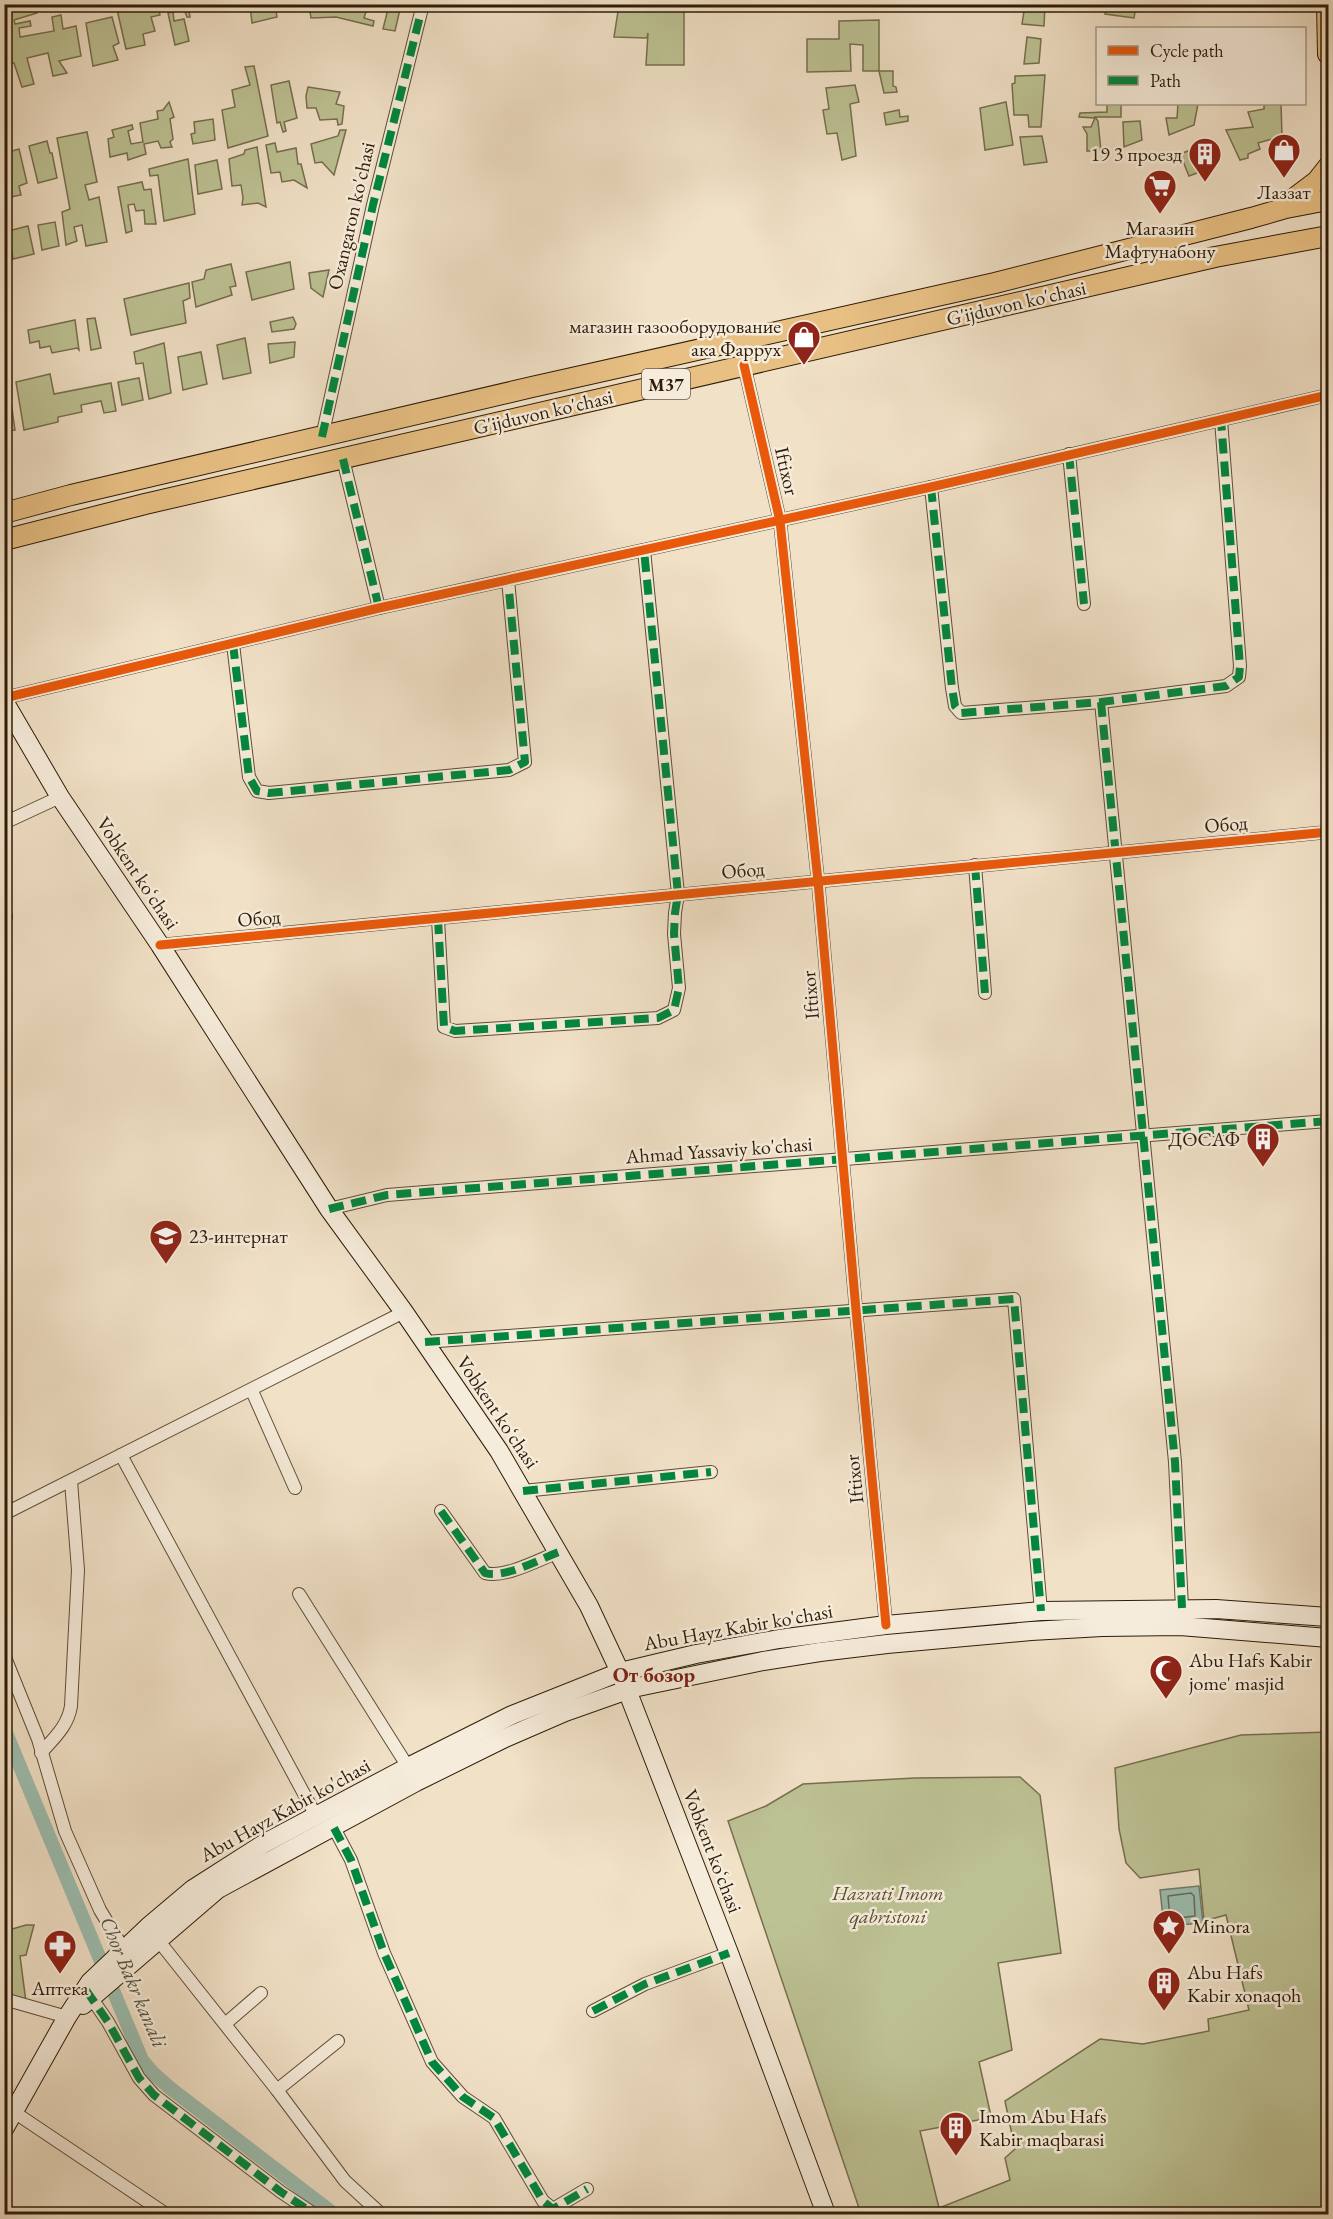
<svg xmlns="http://www.w3.org/2000/svg" width="1333" height="2219" font-family="'EB Garamond',serif">
  <rect width="100%" height="100%" fill="#f1e1c7"/>
  <filter id="stains"><feTurbulence type="fractalNoise" baseFrequency=".00333" numOctaves="4"/><feColorMatrix values="0 0 0 0 .2 0 0 0 0 .09 0 0 0 0 .02 0 0 0 .5 -.17"/></filter>
  <radialGradient id="worn" r=".72"><stop offset=".6" stop-color="#630" stop-opacity="0"/><stop offset="1" stop-color="#630" stop-opacity=".3"/></radialGradient>
  <g fill="#bdc294" stroke="#766f4e" stroke-width="1.5">
    <polygon points="4,5 36,5 37,13 14,20 15,24 30,21 31,26 19,28 20,37 54,31 52,17 61,15 63,29 76,26 81,56 59,61 67,73 53,76 48,53 27,58 34,84 22,87 14,63 5,65"/>
    <polygon points="116,5 158,5 160,15 151,17 155,31 143,34 145,45 126,49"/>
    <polygon points="171,5 188,5 190,17 187,17 184,9 173,12 174,21 184,19 189,41 175,45 168,13 173,12"/>
    <polygon points="250,5 275,5 277,17 252,23"/>
    <polygon points="309,5 368,5 364,18 374,21 373,26 336,17 311,18"/>
    <polygon points="389,5 401,5 395,31 383,29"/>
    <polygon points="619,5 684,5 684,65 646,65 648,33 647,38 614,37"/>
    <polygon points="936,5 936,4 1015,5 1014,11 936,8"/>
    <polygon points="1025,5 1045,5 1044,26 1022,24"/>
    <polygon points="1106,5 1136,6 1134,18 1105,14"/>
    <polygon points="112,17 119,43 113,46 118,60 93,66 86,23"/>
    <polygon points="879,20 879,71 893,71 893,86 896,87 897,92 884,93 879,71 863,71 863,45 850,44 851,71 807,72 807,39 839,39 839,21"/>
    <polygon points="1027,37 1041,39 1039,63 1024,64"/>
    <polygon points="254,66 268,136 228,148 222,110 235,107 232,90 250,85 245,67"/>
    <polygon points="1045,75 1041,127 1029,127 1028,115 1014,115 1012,84 1015,83 1015,76"/>
    <polygon points="289,81 297,118 284,122 286,131 283,132 280,122 277,123 271,85"/>
    <polygon points="855,85 859,102 850,104 856,156 842,160 837,133 827,134 823,110 829,109 826,88"/>
    <polygon points="308,87 340,92 336,104 344,106 342,124 338,125 337,119 320,120 316,108 307,108 306,96"/>
    <polygon points="169,102 174,117 170,119 173,139 170,142 172,147 161,148 158,141 144,144 146,154 128,160 127,153 110,157 108,139 114,137 112,130 132,125 133,129 128,131 131,144 143,142 140,123 158,119 157,111 163,110"/>
    <polygon points="1006,102 1013,145 985,150 980,108"/>
    <polygon points="1107,104 1121,104 1121,117 1095,117 1098,121 1101,151 1087,151 1087,134 1083,127 1091,127 1095,118 1079,117 1080,113 1107,112"/>
    <polygon points="1178,104 1198,104 1194,125 1169,135 1166,118 1177,118"/>
    <polygon points="1264,104 1281,104 1282,136 1258,143 1260,149 1248,154 1248,158 1240,160 1226,130 1253,127 1248,112 1264,109"/>
    <polygon points="899,110 900,117 908,116 908,121 886,125 884,113"/>
    <polygon points="213,119 215,140 193,144 191,134 195,133 194,122"/>
    <polygon points="1140,121 1142,140 1124,147 1123,122"/>
    <polygon points="340,130 346,130 334,175 322,162 315,163 311,144 338,136"/>
    <polygon points="87,132 97,182 85,185 89,200 99,197 107,242 86,246 82,225 74,227 77,241 66,245 62,212 70,209 57,138"/>
    <polygon points="1042,136 1047,162 1024,165 1020,137"/>
    <polygon points="47,141 50,153 52,153 57,178 38,183 29,146"/>
    <polygon points="275,143 277,152 296,148 298,164 301,164 307,188 294,180 282,182 280,172 271,173 266,145"/>
    <polygon points="1201,146 1213,167 1189,176 1180,154"/>
    <polygon points="257,147 266,207 258,203 242,205 243,198 241,185 232,186 229,159 244,154 245,150"/>
    <polygon points="19,149 27,183 19,186 21,195 5,198 5,153"/>
    <polygon points="188,159 195,214 164,221 158,175 150,176 149,169"/>
    <polygon points="217,160 222,189 198,194 195,165"/>
    <polygon points="142,182 144,190 151,189 156,224 145,224 144,210 136,211 134,204 128,205 132,231 126,233 118,187"/>
    <polygon points="55,222 59,246 42,250 38,225"/>
    <polygon points="28,226 34,254 13,259 8,231"/>
    <polygon points="290,262 294,289 252,300 246,272"/>
    <polygon points="231,264 236,286 230,287 232,295 196,307 192,282 204,279 206,270"/>
    <polygon points="329,270 323,297 311,288 309,273"/>
    <polygon points="189,283 190,298 183,301 186,323 131,335 124,299"/>
    <polygon points="293,317 296,324 294,329 272,332 270,322"/>
    <polygon points="95,318 101,348 91,350 87,319"/>
    <polygon points="75,320 79,350 77,348 52,353 50,346 40,348 39,341 30,343 28,330"/>
    <polygon points="245,338 251,373 223,379 217,345"/>
    <polygon points="295,342 294,357 270,363 268,344"/>
    <polygon points="164,343 171,393 149,399 143,363 136,364 134,352"/>
    <polygon points="201,352 207,384 183,390 178,357"/>
    <polygon points="50,374 54,394 111,383 116,411 104,413 101,401 81,405 82,412 58,417 58,422 24,430 16,382"/>
    <polygon points="139,378 143,400 122,405 118,382"/>
    <polygon points="10,395 15,430 5,431 5,396"/>
    <polygon points="1328,1732 1328,2214 861,2214 728,1821 766,1806 803,1784 915,1778 1020,1777 1040,1795 1061,1953 998,1963 1012,2050 979,2062 991,2116 978,2120 920,2131 939,2208 1010,2180 1005,2158 1015,2149 1005,2101 1100,2039 1143,2044 1209,2031 1208,2019 1249,2010 1226,1915 1204,1921 1199,1869 1140,1878 1126,1863 1119,1829 1115,1768 1241,1735"/>
    <polygon points="26,1925 34,1925 26,1955 20,1956 26,2002 5,1995 5,1931"/>
  </g>
  <polygon fill="#9cbeb0" stroke="#707d6d" stroke-width="1.5" points="1199,1886 1203,1923 1164,1926 1160,1890"/>
  <g fill="none" stroke-linecap="round" stroke-linejoin="round">
    <polygon stroke="#656d5c" stroke-width="1.5" points="1191,1893 1194,1896 1195,1916 1170,1919 1168,1896"/>
    <polyline stroke="#9cbeb0" stroke-width="14" points="4,1728 142,2060 153,2073 170,2088 334,2214"/>
    <g stroke="#5f4d38" stroke-width="14">
      <g id="minor">
        <polyline points="744,365 780,521 818,881 856,1310 886,1625"/>
        <polyline points="322,437 373,205 423,4"/>
        <polyline points="1069,454 1084,604"/>
        <polyline points="343,459 379,608"/>
        <polyline points="931,487 952,688 955,706 961,713 1101,702 1226,686 1239,677 1240,666 1221,420"/>
        <polyline points="233,644 249,777 257,791 269,793 509,770 525,762 508,580"/>
        <polyline points="4,698 379,608 931,487 1328,395"/>
        <polyline points="1101,702 1175,1462 1182,1608"/>
        <polyline points="4,823 60,797"/>
        <polyline points="975,865 985,993"/>
        <polyline points="4,913 6,917"/>
        <polyline points="438,919 444,1027 455,1031 658,1018 674,1010 679,988 674,934 675,913 678,894 644,550"/>
        <polyline points="160,945 1328,832"/>
        <polyline points="329,1209 387,1195 1328,1121"/>
        <polyline points="425,1342 1014,1299 1041,1611"/>
        <polyline points="252,1391 295,1488"/>
        <polyline points="121,1455 316,1816"/>
        <polyline points="523,1491 711,1472"/>
        <path d="M441,1511L485,1573C504,1579 540,1559 559,1552"/>
        <polyline points="4,1514 404,1312"/>
        <polyline points="299,1594 408,1767"/>
        <polyline points="4,1655 38,1739 65,1831 100,1910 120,1943 129,1945"/>
        <path d="M41,1753C54,1738 68,1726 71,1706L78,1570L71,1481"/>
        <polyline points="334,1828 351,1860 384,1953 432,2062 463,2097 494,2118 543,2201 553,2209"/>
        <polyline points="158,1940 277,2090 345,2181 381,2214"/>
        <polyline points="88,1993 108,2022 139,2078 154,2095 281,2192 314,2214"/>
        <polyline points="4,1999 67,2017"/>
        <polyline points="593,2011 645,1984 729,1953"/>
        <polyline points="225,2024 261,1993"/>
        <polyline points="277,2090 338,2041"/>
        <polyline points="14,2112 166,2214"/>
        <polyline points="546,2214 553,2209 587,2189"/>
      </g>
    </g>
    <g stroke="#2e1c08" stroke-width="20">
      <g id="secondary">
        <polyline points="4,701 60,797 160,945 329,1209 404,1312 499,1451 589,1606 620,1672 729,1953 826,2214"/>
        <polyline points="83,2005 218,1889 416,1782 505,1738 565,1712 633,1688 763,1661 820,1652 887,1644 1031,1631 1102,1627 1180,1626 1328,1638"/>
        <polyline points="4,2129 67,2017 90,1982 148,1927 193,1889 265,1843 408,1767 512,1715 620,1672 696,1654 779,1639 886,1625 1041,1611 1216,1609 1328,1617"/>
      </g>
    </g>
    <g stroke="#2e1c08" stroke-width="22">
      <g id="primary">
        <polyline points="1327,4 1328,54"/>
        <polyline points="1284,206 1317,181 1328,167"/>
        <polyline points="4,513 71,495 532,387 995,283 1251,218 1286,208 1328,200"/>
        <polyline points="4,540 145,504 1215,257 1328,236"/>
      </g>
    </g>
    <use href="#minor" stroke="#f6ecdb" stroke-width="12"/>
    <use href="#secondary" stroke="#f6ecdb" stroke-width="18"/>
    <use href="#primary" stroke="#e8c084" stroke-width="20"/>
    <g stroke="#00873e" stroke-width="8" stroke-dasharray="15 8" stroke-linecap="butt">
      <polyline points="322,437 373,205 423,4"/>
      <polyline points="1069,454 1084,604"/>
      <polyline points="343,459 379,608"/>
      <polyline points="931,487 952,688 955,706 961,713 1101,702 1226,686 1239,677 1240,666 1221,420"/>
      <polyline points="233,644 249,777 257,791 269,793 509,770 525,762 508,580"/>
      <polyline points="1101,702 1175,1462 1182,1608"/>
      <polyline points="975,865 985,993"/>
      <polyline points="438,919 444,1027 455,1031 658,1018 674,1010 679,988 674,934 675,913 678,894 644,550"/>
      <polyline points="329,1209 387,1195 1328,1121"/>
      <polyline points="425,1342 1014,1299 1041,1611"/>
      <polyline points="523,1491 711,1472"/>
      <path d="M441,1511L485,1573C504,1579 540,1559 559,1552"/>
      <polyline points="334,1828 351,1860 384,1953 432,2062 463,2097 494,2118 543,2201 553,2209"/>
      <polyline points="86,1990 108,2022 139,2078 154,2095 281,2192 314,2214"/>
      <polyline points="593,2011 645,1984 729,1953"/>
      <polyline points="546,2214 553,2209 587,2189"/>
    </g>
    <g stroke="#f6ecdb" stroke-width="13">
      <g id="cycleway">
        <polyline points="744,365 780,521 818,881 856,1310 886,1625"/>
        <polyline points="4,698 379,608 931,487 1328,395"/>
        <polyline points="160,945 1328,832"/>
      </g>
    </g>
    <use href="#cycleway" stroke="#e8590c" stroke-width="9"/>
  </g>
  <defs>
    <g id="shop-pin" transform="scale(1.725)"><path d="M0 17L-7.5 6A9.5 9.5 0 1 1 7.5 6Z" fill="#8f2418" stroke="#f6ecdb"/><path d="M-5-2.5h2.3a2.7 3.5 0 0 1 5.4 0H5L5.5 6h-11ZM-1.5-2.5h3a1.5 2.3 0 0 0-3 0Z" fill="#fff"/></g>
    <g id="building-pin" transform="scale(1.725)"><path d="M0 17L-7.5 6A9.5 9.5 0 1 1 7.5 6Z" fill="#8f2418" stroke="#f6ecdb"/><path d="M-4-6H4V6H1V3H-1V6H-4ZM-2.5-4.3h1.7v1.8h-1.7ZM.8-4.3h1.7v1.8H.8ZM-2.5-1h1.7V.8h-1.7ZM.8-1h1.7V.8H.8Z" fill="#fff"/></g>
    <g id="supermarket-pin" transform="scale(1.725)"><path d="M0 17L-7.5 6A9.5 9.5 0 1 1 7.5 6Z" fill="#8f2418" stroke="#f6ecdb"/><path d="M-6-5.5h2.5l.6 2H6L4.5 2H-2.5L-4.4-4H-6ZM-1.5 3.2a1.3 1.3 0 1 0 .1 0ZM3 3.2a1.3 1.3 0 1 0 .1 0Z" fill="#fff"/></g>
    <g id="school-pin" transform="scale(1.725)"><path d="M0 17L-7.5 6A9.5 9.5 0 1 1 7.5 6Z" fill="#8f2418" stroke="#f6ecdb"/><path d="M0-5L7-2L0 1L-7-2ZM-4 1L0 2.5L4 1V4Q0 6-4 4Z" fill="#fff"/></g>
    <g id="mosque-pin" transform="scale(1.725)"><path d="M0 17L-7.5 6A9.5 9.5 0 1 1 7.5 6Z" fill="#8f2418" stroke="#f6ecdb"/><path d="M3.5-4.9A6 6 0 1 0 3.5 4.9A5 5 0 1 1 3.5-4.9Z" fill="#fff"/></g>
    <g id="sight-pin" transform="scale(1.725)"><path d="M0 17L-7.5 6A9.5 9.5 0 1 1 7.5 6Z" fill="#8f2418" stroke="#f6ecdb"/><path d="M0-6L1.8-2.2L6-1.7L2.9 1.2L3.7 5.4L0 3.3L-3.7 5.4L-2.9 1.2L-6-1.7L-1.8-2.2Z" fill="#fff"/></g>
    <g id="pharmacy-pin" transform="scale(1.725)"><path d="M0 17L-7.5 6A9.5 9.5 0 1 1 7.5 6Z" fill="#8f2418" stroke="#f6ecdb"/><path d="M-2-6h4v4h4v4h-4v4h-4v-4h-4v-4h4Z" fill="#fff"/></g>
  </defs>
  <g fill-rule="evenodd">
    <use href="#shop-pin" x="1284" y="150"/>
    <use href="#building-pin" x="1205" y="154"/>
    <use href="#supermarket-pin" x="1160" y="186"/>
    <use href="#shop-pin" x="804" y="337"/>
    <use href="#building-pin" x="1263" y="1139"/>
    <use href="#school-pin" x="166" y="1236"/>
    <use href="#mosque-pin" x="1166" y="1671"/>
    <use href="#sight-pin" x="1169" y="1926"/>
    <use href="#pharmacy-pin" x="60" y="1946"/>
    <use href="#building-pin" x="1164" y="1983"/>
    <use href="#building-pin" x="956" y="2128"/>
  </g>
  <g text-anchor="middle" dominant-baseline="central" stroke-width="5" stroke-linejoin="round" paint-order="stroke">
    <rect fill="#f6ecdb" stroke="#6a5a47" stroke-width="1.5" x="642" y="369" width="48" height="30" rx="4.5"/>
    <g font-size="18" font-weight="bold" fill="#2e1c08">
      <text x="666" y="384">M37</text>
    </g>
    <g font-size="20" fill="#2e1c08" stroke="#f6ecdb" text-anchor="start">
      <text x="1182" y="154" text-anchor="end">19 3 проезд</text>
      <text x="1284" y="192" text-anchor="middle">Лаззат</text>
      <text x="1160" y="228" text-anchor="middle">Магазин<tspan x="1160" dy="23">Мафтунабону</tspan></text>
      <text x="781" y="326" text-anchor="end">магазин газооборудование<tspan x="781" dy="23">ака Фаррух</tspan></text>
      <text x="1240" y="1139" text-anchor="end">ДОСАФ</text>
      <text x="189" y="1236">23-интернат</text>
      <text x="1189" y="1660">Abu Hafs Kabir<tspan x="1189" dy="23">jome' masjid</tspan></text>
      <text x="1192" y="1926">Minora</text>
      <text x="1187" y="1972">Abu Hafs<tspan x="1187" dy="23">Kabir xonaqoh</tspan></text>
      <text x="60" y="1988" text-anchor="middle">Аптека</text>
      <text x="979" y="2116">Imom Abu Hafs<tspan x="979" dy="23">Kabir maqbarasi</tspan></text>
    </g>
    <g font-size="20" fill="#2e1c08" stroke="#f6ecdb">
      <text transform="translate(351 216) rotate(-77)">Oxangaron ko'chasi</text>
      <text transform="translate(1016 303) rotate(-13)">G'ijduvon ko'chasi</text>
      <text transform="translate(543 412) rotate(-13)">G'ijduvon ko'chasi</text>
      <text transform="translate(787 471) rotate(77)">Iftixor</text>
      <text transform="translate(1226 824) rotate(-5)">Обод</text>
      <text transform="translate(743 870) rotate(-5)">Обод</text>
      <text transform="translate(138 873) rotate(56)">Vobkent koʻchasi</text>
      <text transform="translate(259 918) rotate(-5)">Обод</text>
      <text transform="translate(810 995) rotate(-95)">Iftixor</text>
      <text transform="translate(719 1150) rotate(-4)">Ahmad Yassaviy ko'chasi</text>
      <text transform="translate(498 1412) rotate(56)">Vobkent koʻchasi</text>
      <text transform="translate(854 1479) rotate(-96)">Iftixor</text>
      <text transform="translate(738 1627) rotate(-10)">Abu Hayz Kabir ko'chasi</text>
      <text transform="translate(285 1810) rotate(-29)">Abu Hayz Kabir ko'chasi</text>
      <text transform="translate(713 1851) rotate(69)">Vobkent koʻchasi</text>
    </g>
    <g font-size="20" font-style="italic" fill="#594e32" stroke="#f6ecdb">
      <text x="888" y="1893">Hazrati Imom<tspan x="888" dy="23">qabristoni</tspan></text>
    </g>
    <g font-size="21" font-weight="bold" fill="#7a1f14" stroke="#f6ecdb">
      <text x="654" y="1674">От бозор</text>
    </g>
    <g font-size="21" font-style="italic" fill="#545543" stroke="#f6ecdb">
      <text transform="translate(134 1982) rotate(67)">Chor Bakr kanali</text>
    </g>
  </g>
  <rect width="1333" height="2219" fill="none" stroke="#f1e1c7" stroke-width="24"/>
  <rect x="6" y="6" width="1321" height="2207" fill="none" stroke="#2e1c08" stroke-width="3"/>
  <rect x="12" y="12" width="1309" height="2195" fill="none" stroke="#2e1c08" stroke-width="1.5"/>
  <rect x="1096" y="27" width="210" height="78" fill="#f6ecdb" stroke="#a69987" stroke-width="1.5"/>
  <rect x="1108" y="46" width="30" height="9" fill="#e8590c" stroke="#a69987" stroke-width="1.5"/>
  <text x="1150" y="57" font-size="18" fill="#2e1c08">Cycle path</text>
  <rect x="1108" y="76" width="30" height="9" fill="#00873e" stroke="#a69987" stroke-width="1.5"/>
  <text x="1150" y="87" font-size="18" fill="#2e1c08">Path</text>
  <rect width="100%" height="100%" filter="url(#stains)"/>
  <rect width="100%" height="100%" fill="url(#worn)"/>
</svg>
